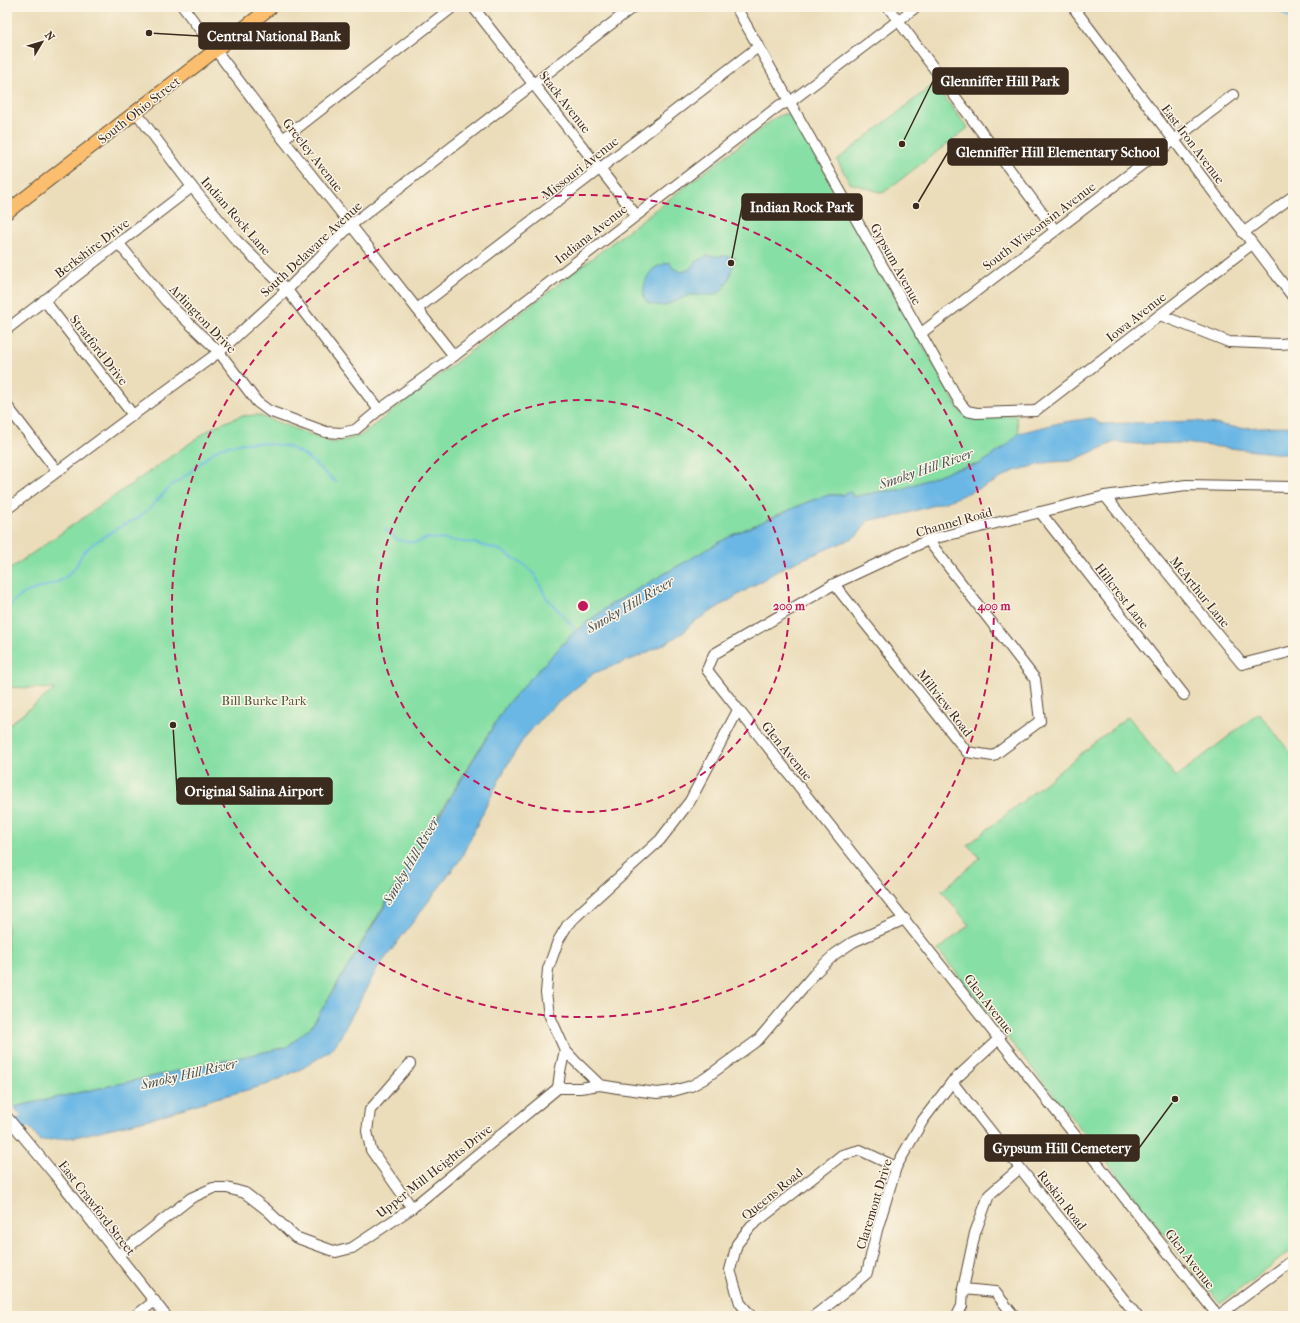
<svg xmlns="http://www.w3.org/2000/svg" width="1300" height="1323" font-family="'IM FELL French Canon',serif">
  <rect width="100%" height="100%" fill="#fcf5e5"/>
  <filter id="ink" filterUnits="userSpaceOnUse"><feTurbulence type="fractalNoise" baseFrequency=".025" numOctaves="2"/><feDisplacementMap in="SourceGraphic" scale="8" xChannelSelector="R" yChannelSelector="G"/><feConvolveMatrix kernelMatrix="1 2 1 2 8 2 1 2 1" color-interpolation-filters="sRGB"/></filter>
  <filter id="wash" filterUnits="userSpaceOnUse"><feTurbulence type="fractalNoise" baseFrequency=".012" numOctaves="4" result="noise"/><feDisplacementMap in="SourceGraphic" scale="16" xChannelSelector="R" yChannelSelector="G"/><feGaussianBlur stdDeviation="0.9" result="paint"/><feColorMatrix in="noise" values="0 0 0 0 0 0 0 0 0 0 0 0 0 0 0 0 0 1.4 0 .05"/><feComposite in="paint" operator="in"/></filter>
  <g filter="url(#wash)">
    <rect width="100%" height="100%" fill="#ebddba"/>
    <g fill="#86dfa4" stroke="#608461">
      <polygon points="934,84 968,128 883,193 850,183 837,160"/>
      <polygon points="784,114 794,115 958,408 963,414 969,417 1016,415 1019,433 1005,447 980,464 952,470 900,490 884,491 852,497 851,493 847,492 842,495 829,495 810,501 732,535 610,605 573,633 507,704 429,830 312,1026 287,1047 14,1107 7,1098 7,726 55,689 7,687 7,571 213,427 241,416 258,415 333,443 360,436 775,118"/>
      <polygon points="1259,713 1293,756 1293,1249 1220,1304 938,950 969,925 942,891 980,858 968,845 1128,716 1176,777"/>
    </g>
    <g fill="#6bb7e5" stroke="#537082">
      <path d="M706,256H725L735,258L729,279L722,291L714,295H690L664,306L650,304L644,299C642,288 646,274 656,267C660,265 665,264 669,262L673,268L681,272L690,269L695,262Z"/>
      <polygon points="1091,418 1101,424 1196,421 1239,428 1285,426 1293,427 1293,455 1183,443 1138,444 1115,442 1071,461 1050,462 1014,471 992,483 948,501 888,519 876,519 868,521 861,531 853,538 784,567 692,623 684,632 663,645 635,658 594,673 548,711 524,738 506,767 487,804 460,860 377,969 338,1041 331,1050 303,1068 266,1085 216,1098 154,1118 75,1137 40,1141 14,1107 287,1047 312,1026 507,704 573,633 610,605 732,535 810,501 829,495 842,495 847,492 852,493 852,497 884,491 900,490 952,470 980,464 1005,447 1019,433 1059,423"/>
    </g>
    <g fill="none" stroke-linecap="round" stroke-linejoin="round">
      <g stroke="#6bb7e5" stroke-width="2">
        <polyline points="1274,7 1293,20"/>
        <polyline points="385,529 398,540 409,542 418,542 427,538 439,539 473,543 500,550 526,566 535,575 546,597 578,632"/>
        <polyline points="7,611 13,602 25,593 55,583 65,578 75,568 82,554 90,546 116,529 138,518 147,511 171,486 188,474 207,457 219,448 244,443 261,443 286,446 303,454 336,482"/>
      </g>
      <polyline stroke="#6bb7e5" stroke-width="12" points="7,1126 41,1119"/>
    </g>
  </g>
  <g filter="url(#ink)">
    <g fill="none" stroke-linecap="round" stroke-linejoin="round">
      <g stroke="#554535" stroke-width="12">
        <g id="minor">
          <polyline points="183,7 283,139 454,356"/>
          <polyline points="473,7 636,215"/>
          <polyline points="736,7 960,403 967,411 977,413 1035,411 1252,244"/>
          <polyline points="888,7 1055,230"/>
          <polyline points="1073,7 1293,297"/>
          <polyline points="136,112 192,187 236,240 287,290 379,410"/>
          <polyline points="283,139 453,7"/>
          <polyline points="1243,233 1293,196"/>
          <polyline points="119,244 166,301 219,352 257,402 269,411 326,432 341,433 355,430 379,410 454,356 780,105 790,102 916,7"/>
          <polyline points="44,300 133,415"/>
          <polyline points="417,309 758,47"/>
          <polyline points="1160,315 1229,342 1280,344 1293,343"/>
          <polyline points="7,329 192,187"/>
          <polyline points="920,334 1233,95"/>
          <polyline points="7,406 57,471"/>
          <polyline points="1105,496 1242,664 1293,651"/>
          <polyline points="7,509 133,415 219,352 287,290 351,225 633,7"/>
          <polyline points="1040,512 1184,695"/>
          <polyline points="834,584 967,752 993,756 1040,721 1035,679 928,540"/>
          <polyline points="738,710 690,801 660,840 585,908 568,924 558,941 548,969 546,993 549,1014 565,1050 575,1061 600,1085 618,1088 657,1093 673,1091 691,1086 704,1079 758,1040 816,972 835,954 853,942 905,919"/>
          <polyline points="565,1050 560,1072 558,1088 580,1088 600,1085"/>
          <polyline points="410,1064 370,1110 367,1131 371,1150 412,1208"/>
          <polyline points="952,1082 1137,1316"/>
          <polyline points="7,1117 55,1175 166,1316"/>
          <polyline points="118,1255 191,1198 213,1188 227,1188 245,1193 267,1210 295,1237 336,1252 352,1248 412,1208 558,1088"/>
          <polyline points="963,1289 995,1292 1014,1316"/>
          <polyline points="135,1316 155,1301"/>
          <polyline points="751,1316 740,1303 730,1270 737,1244 751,1226 842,1155 860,1150 896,1167"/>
          <polyline points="814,1316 845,1292 867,1273 877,1230 896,1167 923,1120 952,1082 1000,1038"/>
          <polyline points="957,1316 962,1306 963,1289 975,1233 989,1195 1020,1168"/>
          <polyline points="1218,1316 707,670 714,654 834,584 928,540 1105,496 1186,485 1293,487"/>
          <polyline points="1218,1316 1293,1260"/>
        </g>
      </g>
      <g stroke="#554535" stroke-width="15">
        <polyline id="major" points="7,212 271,7"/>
      </g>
      <use href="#minor" stroke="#fff" stroke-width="10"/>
      <use href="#major" stroke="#fbbe6e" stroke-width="13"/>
    </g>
  </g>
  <g fill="none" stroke="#c2185b" stroke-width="2" stroke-dasharray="7 5">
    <circle cx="583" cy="606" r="206"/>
    <circle cx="583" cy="606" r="411"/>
  </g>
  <g text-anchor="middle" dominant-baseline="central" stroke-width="3" stroke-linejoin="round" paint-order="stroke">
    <g font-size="13" fill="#3b2a1e" stroke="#fcf5e5">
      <text transform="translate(565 102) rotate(52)">Stack Avenue</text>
      <text transform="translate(139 110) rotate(-38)">South Ohio Street</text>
      <text transform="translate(1193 144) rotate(53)">East Iron Avenue</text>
      <text transform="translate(313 155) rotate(52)">Greeley Avenue</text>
      <text transform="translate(580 168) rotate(-38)">Missouri Avenue</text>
      <text transform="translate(236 216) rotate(49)">Indian Rock Lane</text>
      <text transform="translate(1039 226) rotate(-37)">South Wisconsin Avenue</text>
      <text transform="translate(591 234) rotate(-38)">Indiana Avenue</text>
      <text transform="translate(92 248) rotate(-37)">Berkshire Drive</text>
      <text transform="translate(311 249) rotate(-43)">South Delaware Avenue</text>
      <text transform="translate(896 264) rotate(61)">Gypsum Avenue</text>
      <text transform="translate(1136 317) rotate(-38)">Iowa Avenue</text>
      <text transform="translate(203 319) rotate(46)">Arlington Drive</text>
      <text transform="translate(99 350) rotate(52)">Stratford Drive</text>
      <text transform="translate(954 522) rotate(-16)">Channel Road</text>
      <text transform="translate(1200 592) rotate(51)">McArthur Lane</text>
      <text transform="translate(1122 596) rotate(52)">Hillcrest Lane</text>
      <text transform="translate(945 703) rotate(52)">Millview Road</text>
      <text transform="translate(787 751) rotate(51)">Glen Avenue</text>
      <text transform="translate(989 1004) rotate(52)">Glen Avenue</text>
      <text transform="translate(434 1171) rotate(-38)">Upper Mill Heights Drive</text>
      <text transform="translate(772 1194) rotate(-39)">Queens Road</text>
      <text transform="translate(1062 1200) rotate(52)">Ruskin Road</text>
      <text transform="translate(874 1204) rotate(-73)">Claremont Drive</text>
      <text transform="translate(97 1208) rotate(52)">East Crawford Street</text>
      <text transform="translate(1190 1259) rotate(52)">Glen Avenue</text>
    </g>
    <g font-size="13" fill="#4e5740" stroke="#fcf5e5">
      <text x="264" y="700">Bill Burke Park</text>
    </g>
    <g font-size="14" font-style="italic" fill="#49545a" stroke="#fcf5e5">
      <text transform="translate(926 469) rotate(-19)">Smoky Hill River</text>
      <text transform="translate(630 605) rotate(-30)">Smoky Hill River</text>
      <text transform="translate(411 861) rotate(-60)">Smoky Hill River</text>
      <text transform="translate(189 1074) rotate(-13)">Smoky Hill River</text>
    </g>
  </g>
  <circle cx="583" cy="606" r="6" fill="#c2185b" stroke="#fcf5e5" stroke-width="2"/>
  <g font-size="12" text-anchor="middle" font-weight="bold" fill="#c2185b" stroke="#fcf5e5" stroke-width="3" stroke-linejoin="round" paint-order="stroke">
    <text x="789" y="610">200 m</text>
    <text x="994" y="610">400 m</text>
  </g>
  <path fill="none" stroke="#3b2a1e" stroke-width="1.5" d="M149 33L199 36M902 144L933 81M916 206L948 152M731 263L742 207M173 725L177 791M1175 1099L1139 1148"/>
  <g fill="#3b2a1e" stroke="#fcf5e5" stroke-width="1.5">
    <circle cx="149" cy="33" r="4"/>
    <circle cx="902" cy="144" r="4"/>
    <circle cx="916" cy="206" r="4"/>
    <circle cx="731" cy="263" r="4"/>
    <circle cx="173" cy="725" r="4"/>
    <circle cx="1175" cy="1099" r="4"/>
  </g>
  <g fill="#3b2a1e" stroke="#3b2a1e" stroke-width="1.5">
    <rect x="199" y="23" width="150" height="26" rx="4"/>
    <rect x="933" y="68" width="135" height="26" rx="4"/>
    <rect x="948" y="139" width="219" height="26" rx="4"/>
    <rect x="742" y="194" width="120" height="26" rx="4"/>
    <rect x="177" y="778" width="155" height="26" rx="4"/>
    <rect x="985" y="1135" width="154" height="26" rx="4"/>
  </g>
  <g font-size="14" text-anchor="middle" font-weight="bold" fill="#fff">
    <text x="274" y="41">Central National Bank</text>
    <text x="1000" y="86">Glenniffer Hill Park</text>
    <text x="1058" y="157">Glenniffer Hill Elementary School</text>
    <text x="802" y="212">Indian Rock Park</text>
    <text x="254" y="796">Original Salina Airport</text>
    <text x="1062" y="1153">Gypsum Hill Cemetery</text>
  </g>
  <rect width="1300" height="1323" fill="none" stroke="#fcf5e5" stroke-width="24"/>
  <g transform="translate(42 42) rotate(52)" stroke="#fcf5e5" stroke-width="3" paint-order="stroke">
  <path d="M0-3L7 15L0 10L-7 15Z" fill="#3b2a1e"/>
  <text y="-6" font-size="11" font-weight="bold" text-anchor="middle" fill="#3b2a1e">N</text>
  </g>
</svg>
